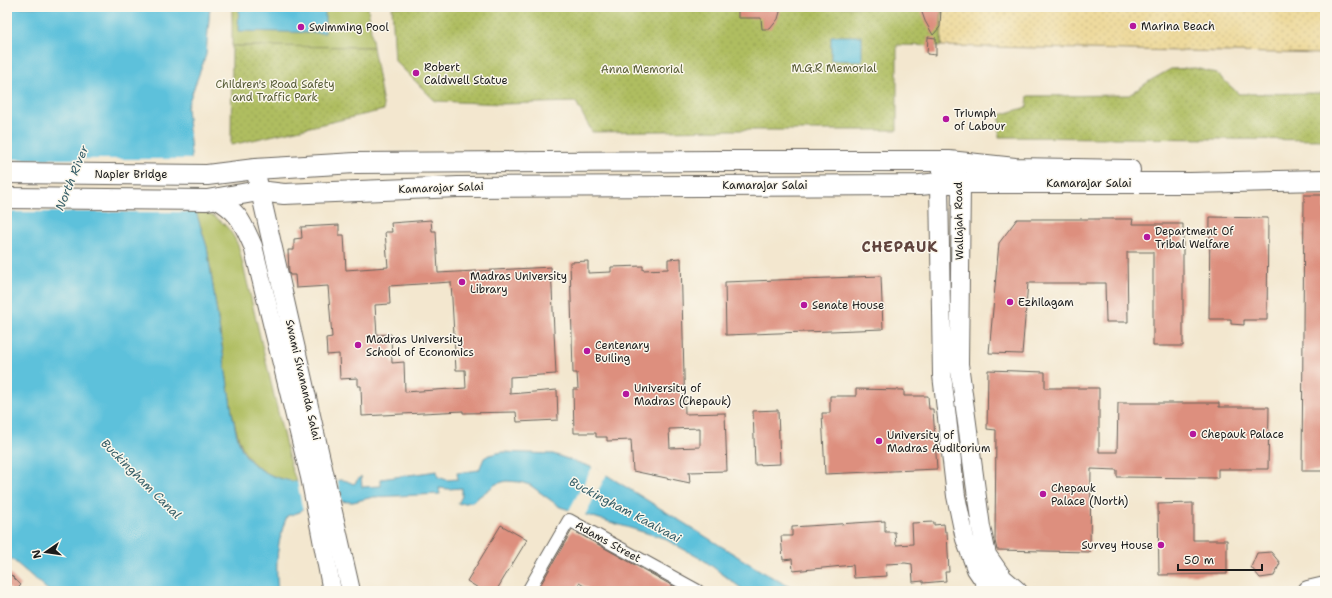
<svg xmlns="http://www.w3.org/2000/svg" width="1332" height="598" font-family="'Shantell Sans',sans-serif">
  <defs>
    <pattern id="sand-dots" width="8" height="8" patternUnits="userSpaceOnUse"><rect width="8" height="8" fill="#eeda9e"/><path d="M2 2h.1M6 6h.1" fill="none" stroke="#ccba88" stroke-width="1.8" stroke-linecap="round"/></pattern>
    <pattern id="park-dots" width="8" height="8" patternUnits="userSpaceOnUse"><rect width="8" height="8" fill="#afbd60"/><path d="M2 2h.1M6 6h.1" fill="none" stroke="#96a253" stroke-width="1.8" stroke-linecap="round"/></pattern>
  </defs>
  <rect width="100%" height="100%" fill="#fbf7ec"/>
  <filter id="ink" filterUnits="userSpaceOnUse"><feTurbulence type="fractalNoise" baseFrequency=".025" numOctaves="2"/><feDisplacementMap in="SourceGraphic" scale="8" xChannelSelector="R" yChannelSelector="G"/><feConvolveMatrix kernelMatrix="1 2 1 2 8 2 1 2 1" color-interpolation-filters="sRGB"/></filter>
  <filter id="wash" filterUnits="userSpaceOnUse"><feTurbulence type="fractalNoise" baseFrequency=".012" numOctaves="4" result="noise"/><feDisplacementMap in="SourceGraphic" scale="16" xChannelSelector="R" yChannelSelector="G"/><feGaussianBlur stdDeviation="0.9" result="paint"/><feColorMatrix in="noise" values="0 0 0 0 0 0 0 0 0 0 0 0 0 0 0 0 0 1.4 0 .05"/><feComposite in="paint" operator="in"/></filter>
  <g filter="url(#wash)">
    <rect width="100%" height="100%" fill="#f3e7cf"/>
    <g fill="#afbd60" stroke="#666c3e">
      <polygon points="232,7 368,7 373,47 232,46"/>
      <path d="M196,212C217,212 232,229 239,248L291,467L297,483C291,481 285,481 279,479C244,464 240,447 232,412L207,247Z"/>
    </g>
    <polygon fill="url(#sand-dots)" stroke="#857b5d" points="942,7 1325,7 1325,54 941,46"/>
    <g fill="url(#park-dots)" stroke="#666c3e">
      <polygon points="392,7 942,7 941,46 897,45 897,130 730,130 592,132 576,102 502,104 435,101 395,61"/>
      <polygon points="232,46 373,47 384,110 231,145"/>
      <polygon points="1195,68 1216,73 1239,94 1325,93 1325,140 999,137 1000,115 1027,107 1028,96 1129,95 1151,80 1171,69"/>
    </g>
    <g fill="#5dc1db" stroke="#3c6e7c">
      <path d="M7,7H210L206,55L187,107L196,212L207,247L232,412C235,426 237,444 246,456C262,477 290,483 315,483C324,484 333,480 342,480C347,480 350,483 354,484L361,476L362,487L381,486V479L437,471L438,477L447,480L458,479L457,473L479,470L484,458L489,455L502,452L553,454L597,469L761,571L792,588L803,591H745L705,561L663,538L560,507L530,485L520,482L506,481L496,484L472,502L458,504L462,496V488L448,489L439,488L440,494L373,497L353,502L329,501L306,506L300,512L287,516C277,541 275,564 278,591H49L7,555Z"/>
      <polygon points="239,7 325,7 325,33 238,31"/>
      <polygon points="831,36 862,36 862,61 831,60"/>
    </g>
    <g fill="#f3e7cf">
      <polygon points="7,159 193,159 198,212 7,212"/>
      <polygon points="593,466 607,474 584,517 568,512"/>
      <polygon points="337,478 342,503 329,503 307,508 303,512 297,481 308,483 324,482"/>
    </g>
    <g id="blocks">
      <g fill="#dd8f7e" fill-rule="evenodd">
        <polygon points="738,7 780,7 780,12 778,19 770,29 762,29 761,18 738,18"/>
        <polygon points="920,7 941,7 940,27 933,35 925,21"/>
        <polygon points="928,37 936,38 936,55 927,54"/>
        <polygon points="1304,195 1325,195 1325,471 1302,471"/>
        <polygon points="1210,217 1268,218 1267,320 1244,320 1244,325 1231,324 1231,319 1209,319"/>
        <polygon points="1017,219 1133,219 1132,224 1183,224 1183,346 1153,346 1153,252 1127,252 1128,322 1106,322 1105,283 1028,283 1022,354 989,353 999,243"/>
        <path d="M431,220L432,231H436L438,273L551,267L556,374L510,377V394L557,390L558,420L517,422L516,412L463,413V411L362,416L361,386H358V378L340,379L339,354L327,355L326,338L332,337L328,286L296,288L295,275H290L289,273L288,250H294V239L302,238L301,227L339,225V235H344L346,270L388,267L385,232H392L391,223ZM451,282L456,370H465L466,388L405,392L404,362L392,363L391,334L377,335L375,305L390,304L389,286Z"/>
        <path d="M681,258L685,414L725,413L727,471L689,472L690,483L633,471L631,440L607,441V437H596V433H574L573,389H578L577,373H573L570,262L588,261V273L611,272V267L643,266V270L668,269V259ZM700,428V447L670,448L669,429Z"/>
        <polygon points="881,276 883,329 726,335 725,282"/>
        <polygon points="988,370 1045,372 1045,388 1099,388 1099,452 1117,452 1118,403 1219,403 1219,407 1269,407 1268,469 1218,469 1218,478 1117,477 1117,470 1091,469 1090,552 997,550 995,541 996,430 987,429"/>
        <polygon points="856,389 904,390 904,396 928,396 929,409 933,409 937,469 825,474 822,413 830,413 830,396 856,396"/>
        <polygon points="778,410 780,464 755,465 753,411"/>
        <polygon points="1193,503 1193,540 1227,540 1227,574 1159,575 1158,504"/>
        <polygon points="885,521 885,532 895,532 896,545 913,544 912,523 934,522 934,525 944,524 945,532 947,532 949,572 945,572 946,581 923,583 923,581 913,582 912,564 905,563 886,564 887,576 854,578 853,565 793,571 792,559 783,560 781,536 792,536 792,527"/>
        <polygon points="501,525 527,540 496,591 483,591 467,581"/>
        <polygon points="572,530 682,591 593,591 579,583 575,591 537,591"/>
        <polygon points="1271,552 1280,563 1274,576 1260,578 1251,567 1257,553"/>
        <polygon points="7,571 21,585 15,591 12,591 7,586"/>
      </g>
    </g>
  </g>
  <g filter="url(#ink)">
    <use href="#blocks" fill-opacity="0" stroke="#67635b" stroke-width="1"/>
    <g fill="none" stroke-linecap="round" stroke-linejoin="round">
      <g stroke="#67635b" stroke-width="14">
        <polyline id="street" points="528,591 569,520 698,591"/>
      </g>
      <g stroke="#67635b" stroke-width="20">
        <g id="secondary">
          <polyline points="255,169 351,591"/>
          <path d="M216,199C240,213 242,222 253,246L310,477L332,591"/>
          <polyline points="991,591 976,569 965,539 956,496 942,375 939,183 943,167 949,161 954,166 961,184 959,364 981,527 987,555 1003,578 1018,591"/>
        </g>
      </g>
      <g stroke="#67635b" stroke-width="22">
        <g id="primary">
          <polyline points="7,173 207,175 255,169 355,163 718,161 949,161 1015,168 1130,170"/>
          <polyline points="7,198 207,200 259,191 284,194 458,187 920,185 939,183 1190,183 1325,180"/>
          <polyline points="1308,591 1325,587"/>
        </g>
      </g>
      <use href="#street" stroke="#fff" stroke-width="12"/>
      <use href="#secondary" stroke="#fff" stroke-width="18"/>
      <use href="#primary" stroke="#fff" stroke-width="20"/>
    </g>
  </g>
  <g fill="#b5179e" stroke="#fbf7ec" stroke-width="1.5">
    <circle cx="1133" cy="26" r="4"/>
    <circle cx="301" cy="27" r="4"/>
    <circle cx="416" cy="73" r="4"/>
    <circle cx="946" cy="119" r="4"/>
    <circle cx="1147" cy="237" r="4"/>
    <circle cx="462" cy="282" r="4"/>
    <circle cx="1010" cy="302" r="4"/>
    <circle cx="804" cy="305" r="4"/>
    <circle cx="358" cy="345" r="4"/>
    <circle cx="587" cy="351" r="4"/>
    <circle cx="626" cy="394" r="4"/>
    <circle cx="1193" cy="434" r="4"/>
    <circle cx="879" cy="441" r="4"/>
    <circle cx="1043" cy="494" r="4"/>
    <circle cx="1161" cy="545" r="4"/>
  </g>
  <g text-anchor="middle" dominant-baseline="central" stroke-width="3" stroke-linejoin="round" paint-order="stroke">
    <g font-size="11" fill="#1c1c1c" stroke="#fbf7ec" text-anchor="start">
      <text x="1141" y="26">Marina Beach</text>
      <text x="309" y="27">Swimming Pool</text>
      <text x="424" y="67">Robert<tspan x="424" dy="13">Caldwell Statue</tspan></text>
      <text x="954" y="113">Triumph<tspan x="954" dy="13">of Labour</tspan></text>
      <text x="1155" y="231">Department Of<tspan x="1155" dy="13">Tribal Welfare</tspan></text>
      <text x="470" y="276">Madras University<tspan x="470" dy="13">Library</tspan></text>
      <text x="1018" y="302">Ezhilagam</text>
      <text x="812" y="305">Senate House</text>
      <text x="366" y="339">Madras University<tspan x="366" dy="13">School of Economics</tspan></text>
      <text x="595" y="345">Centenary<tspan x="595" dy="13">Builing</tspan></text>
      <text x="634" y="388">University of<tspan x="634" dy="13">Madras (Chepauk)</tspan></text>
      <text x="1201" y="434">Chepauk Palace</text>
      <text x="887" y="435">University of<tspan x="887" dy="13">Madras Auditorium</tspan></text>
      <text x="1051" y="488">Chepauk<tspan x="1051" dy="13">Palace (North)</tspan></text>
      <text x="1153" y="545" text-anchor="end">Survey House</text>
    </g>
    <g font-size="11" fill="#575c37" stroke="#fbf7ec">
      <text x="834" y="68">M.G.R Memorial</text>
      <text x="642" y="69">Anna Memorial</text>
      <text x="275" y="84">Children's Road Safety<tspan x="275" dy="13">and Traffic Park</tspan></text>
    </g>
    <g font-size="11" fill="#1c1c1c" stroke="#fbf7ec">
      <text x="131" y="174">Napier Bridge</text>
      <text x="1089" y="183">Kamarajar Salai</text>
      <text x="765" y="185">Kamarajar Salai</text>
      <text transform="translate(441 188) rotate(-2)">Kamarajar Salai</text>
      <text transform="translate(959 221) rotate(-91)">Wallajah Road</text>
      <text transform="translate(303 380) rotate(77)">Swami Sivananda Salai</text>
      <text transform="translate(608 542) rotate(29)">Adams Street</text>
    </g>
    <g font-size="12" font-style="italic" fill="#365e68" stroke="#fbf7ec">
      <text transform="translate(72 178) rotate(-68)">North River</text>
      <text transform="translate(141 479) rotate(45)">Buckingham Canal</text>
      <text transform="translate(625 510) rotate(28)">Buckingham Kaalvaai</text>
    </g>
    <g font-size="15" font-weight="bold" letter-spacing="1" fill="#60443e" stroke="#fbf7ec">
      <text x="900" y="247">CHEPAUK</text>
    </g>
  </g>
  <rect width="1332" height="598" fill="none" stroke="#fbf7ec" stroke-width="24"/>
  <g transform="translate(46 552) rotate(257)" stroke="#fbf7ec" stroke-width="3" paint-order="stroke">
  <path d="M0-3L7 15L0 10L-7 15Z" fill="#1c1c1c"/>
  <text y="-6" font-size="11" font-weight="bold" text-anchor="middle" fill="#1c1c1c">N</text>
  </g>
  <path d="M1178 564v6h84v-6" fill="none" stroke="#1c1c1c" stroke-width="2"/>
  <text x="1184" y="564" font-size="12" fill="#1c1c1c" stroke="#fbf7ec" stroke-width="3" paint-order="stroke">50 m</text>
</svg>
